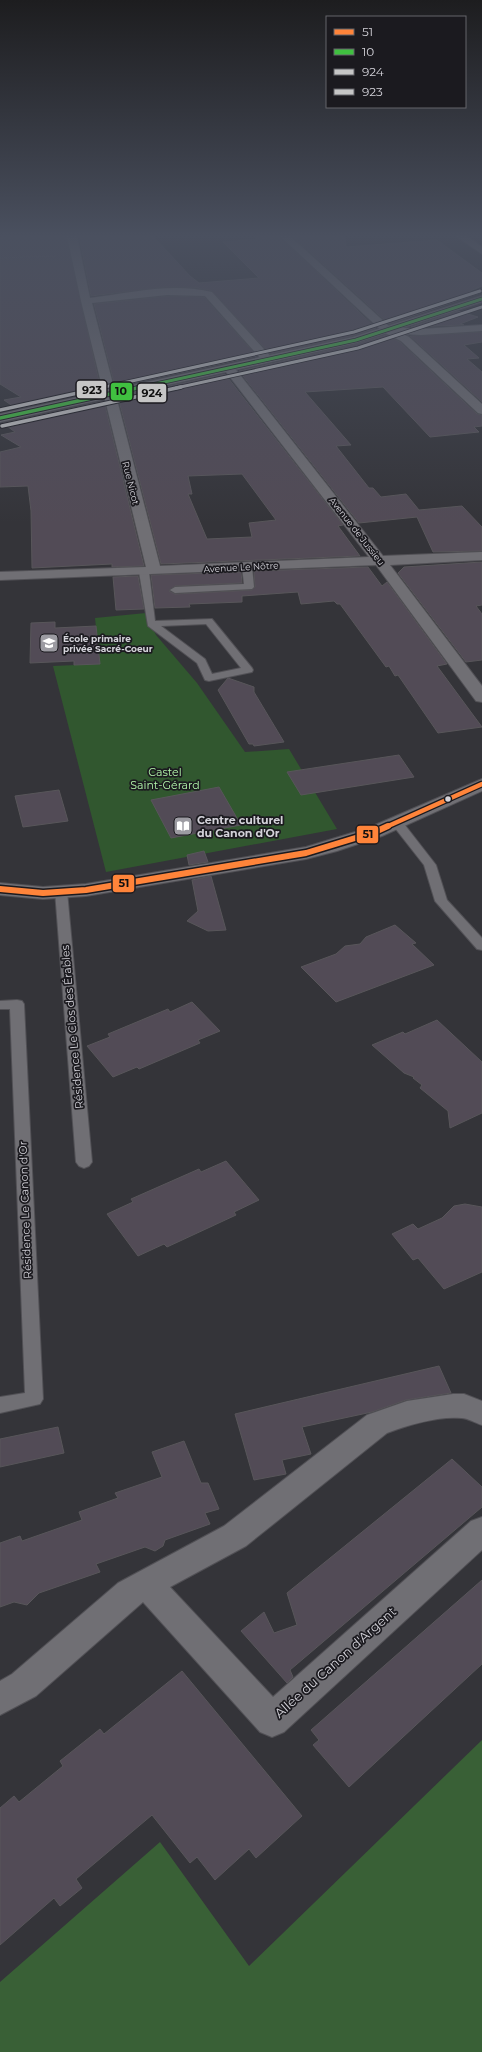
<svg xmlns="http://www.w3.org/2000/svg" width="482" height="2052" font-family="Montserrat,sans-serif">
  <rect width="100%" height="100%" fill="#343439"/>
  <polygon fill="#31572f" points="146,613 156,635 197,683 245,752 289,749 337,829 106,872 53,666 100,664 95,618"/>
  <polygon fill="#396036" points="482,1740 482,2052 0,2052 0,1982 160,1842 249,1966"/>
  <g fill="#524b56" stroke="#58565a" fill-rule="evenodd">
    <polygon points="33,236 66,236 101,390 17,409 4,400 21,397 0,384 0,237"/>
    <polygon points="79,236 153,236 190,276 199,283 259,278 223,242 257,239 254,236 279,236 376,328 353,336 270,354 212,291 197,288 166,287 91,296"/>
    <polygon points="292,236 345,236 346,247 437,240 482,273 482,286 470,291 480,293 389,324"/>
    <polygon points="167,296 204,297 257,356 115,387 94,304"/>
    <polygon points="458,311 478,317 460,324 464,325 411,327"/>
    <polygon points="482,332 482,342 464,345 479,358 467,359 482,372 482,402 410,336"/>
    <polygon points="386,335 400,342 477,414 482,415 482,426 474,427 479,432 430,437 383,387 305,392 351,445 336,446 369,488 373,488 381,497 406,494 419,510 462,506 482,527 482,551 433,552 417,517 359,523 239,371 356,344"/>
    <path d="M225,374L343,525L338,526L360,556L161,564L118,397ZM242,474L276,520L249,523L252,537L207,539L188,494H192L188,476Z"/>
    <polygon points="104,401 144,566 112,567 112,564 32,568 31,511 28,486 0,487 0,452 21,447 1,435 15,432 3,423"/>
    <polygon points="482,562 482,605 476,606 482,614 482,660 466,662 398,573 404,567"/>
    <polygon points="368,567 382,586 387,582 447,664 437,666 482,727 438,733 398,675 395,676 389,666 386,667 340,604 337,604 334,601 301,604 298,592 242,596 242,602 189,604 190,607 155,608 151,575 241,572 242,583 175,586 169,591 175,594 252,590 255,587 254,571"/>
    <polygon points="138,576 144,609 116,610 113,577"/>
    <polygon points="55,622 55,628 96,626 100,664 74,665 74,661 30,663 31,623"/>
    <polygon points="228,678 254,687 254,692 284,742 254,746 253,744 249,744 218,690"/>
    <polygon points="399,755 414,777 301,795 287,772"/>
    <polygon points="219,787 241,825 171,838 151,800"/>
    <polygon points="59,790 68,821 23,827 15,796"/>
    <polygon points="204,851 208,862 189,865 187,855"/>
    <polygon points="211,876 226,930 208,931 187,921 198,911 192,880"/>
    <polygon points="395,925 416,943 412,944 434,965 336,1002 301,967 336,954 345,946 360,944 366,937"/>
    <polygon points="192,1002 220,1031 198,1040 200,1043 139,1069 137,1067 113,1077 87,1046 110,1037 108,1034 168,1009 170,1012"/>
    <polygon points="437,1020 482,1062 482,1113 450,1128 448,1111 420,1088 422,1085 413,1078 414,1077 404,1073 372,1045 403,1032 405,1034"/>
    <polygon points="226,1161 259,1200 234,1212 236,1215 167,1247 164,1244 138,1256 107,1214 133,1202 131,1199 199,1169 201,1172"/>
    <polygon points="465,1204 482,1207 482,1272 444,1289 418,1258 413,1260 392,1234 413,1224 418,1229 442,1218 454,1206"/>
    <polygon points="439,1366 451,1393 406,1400 372,1412 302,1427 311,1454 282,1460 286,1474 254,1480 235,1414"/>
    <polygon points="58,1427 64,1453 0,1467 0,1439"/>
    <polygon points="184,1441 201,1483 208,1483 219,1509 205,1513 210,1524 165,1540 163,1546 155,1551 145,1547 96,1564 100,1572 39,1593 27,1605 14,1602 0,1607 0,1543 20,1536 22,1541 82,1520 79,1512 118,1498 115,1493 162,1477 152,1452"/>
    <polygon points="452,1459 482,1487 482,1507 290,1670 293,1677 287,1683 241,1631 264,1612 274,1633 297,1625 287,1593"/>
    <polygon points="482,1580 482,1664 349,1787 313,1745 319,1740 311,1730"/>
    <polygon points="182,1671 302,1816 256,1858 249,1849 215,1880 197,1857 190,1863 152,1815 76,1879 82,1888 60,1906 54,1898 0,1945 0,1808 14,1796 19,1802 63,1766 60,1761 100,1729 104,1734"/>
  </g>
  <g fill="none" stroke-linecap="round" stroke-linejoin="round">
    <g stroke="#515055" stroke-width="2">
      <g id="service">
        <polygon points="247,564 252,567 254,587 252,589 175,593 170,590 175,587 244,584 242,567"/>
        <path d="M144,569L149,572L155,621L212,619L252,668L253,670L252,672L209,681L205,680L197,663L148,626L139,572ZM206,624L241,668L212,674L205,659L161,626Z"/>
        <polygon points="397,819 401,820 436,865 447,900 482,938 482,950 477,949 435,901 424,865 391,823"/>
        <polygon points="61,887 67,891 92,1162 89,1166 84,1168 79,1166 76,1162 55,891"/>
        <polygon points="17,1000 22,1001 24,1004 43,1399 40,1404 0,1413 0,1397 25,1393 10,1009 0,1009 0,1001"/>
      </g>
    </g>
    <g stroke="#515055" stroke-width="2">
      <g id="minor">
        <path d="M67,236H77L90,298C130,293 172,282 212,292L273,359L271,361H263L205,296L167,295L92,303L160,566L369,557L223,368L225,366H233L383,556L482,552V560L390,565L482,686V702L476,701L376,565L0,580V572L146,567L81,301Z"/>
        <polygon points="280,236 290,236 390,327 421,329 482,325 482,331 421,335 403,334 409,337 482,404 482,414 478,413 401,341 383,332"/>
        <polygon points="456,236 467,236 482,247 482,254"/>
        <path d="M453,1394H464L482,1401V1425C475,1423 468,1418 461,1418C439,1416 408,1425 387,1433L246,1546L170,1587L273,1697L471,1521L482,1517V1550L284,1732L272,1737L260,1732L143,1602L36,1696L0,1715V1681L12,1674L118,1583L224,1526L367,1415L407,1401Z"/>
      </g>
    </g>
    <g stroke="#515055" stroke-width="2">
      <g id="tertiary">
        <polygon points="482,296 482,302 356,343 0,422 0,414 353,337"/>
        <polygon points="482,779 482,791 382,836 337,851 306,859 86,896 43,899 0,895 0,883 43,887 86,884 306,847 368,828"/>
      </g>
    </g>
    <polyline stroke="#6a6a6e" stroke-width="1" stroke-dasharray="0.5 1.5" stroke-linecap="butt" points="0,258 56,256"/>
    <use href="#service" fill="#706f74" fill-rule="evenodd"/>
    <use href="#minor" fill="#706f74" fill-rule="evenodd"/>
    <use href="#tertiary" fill="#706f74" fill-rule="evenodd"/>
    <g stroke="#1b1a1f" stroke-width="7">
      <polyline id="bus-1-far1" points="386,827 482,784"/>
    </g>
    <g stroke="#1b1a1f" stroke-width="9">
      <polyline id="bus-1" points="0,889 43,893 86,890 306,853 375,832 388,826"/>
    </g>
    <g stroke="#1b1a1f" stroke-width="4.5">
      <polyline id="bus-2-far1" points="137,388 356,340 482,299"/>
    </g>
    <g stroke="#1b1a1f" stroke-width="5.5">
      <polyline id="bus-2" points="0,418 142,387"/>
    </g>
    <g stroke="#1b1a1f" stroke-width="4.5">
      <polyline id="bus-3-far1" points="176,388 358,348 482,307"/>
    </g>
    <g stroke="#1b1a1f" stroke-width="5.5">
      <polyline id="bus-3" points="2,426 181,387"/>
    </g>
    <g stroke="#1b1a1f" stroke-width="4.5">
      <polyline id="bus-4-far1" points="100,388 354,332 480,291"/>
    </g>
    <g stroke="#1b1a1f" stroke-width="5.5">
      <polyline id="bus-4" points="0,410 105,387"/>
    </g>
    <use href="#bus-1-far1" stroke="#ff843a" stroke-width="4.5"/>
    <use href="#bus-1" stroke="#ff843a" stroke-width="6"/>
    <use href="#bus-2-far1" stroke="#40c040" stroke-width="3"/>
    <use href="#bus-2" stroke="#40c040" stroke-width="3.5"/>
    <use href="#bus-3-far1" stroke="#c6c6c6" stroke-width="3"/>
    <use href="#bus-3" stroke="#c6c6c6" stroke-width="3.5"/>
    <use href="#bus-4-far1" stroke="#c6c6c6" stroke-width="3"/>
    <use href="#bus-4" stroke="#c6c6c6" stroke-width="3.5"/>
  </g>
  <linearGradient id="sky" x2="0" y2="1"><stop stop-color="#1d1d1f"/><stop offset="0.45" stop-color="#4a505f"/><stop offset="1" stop-color="#4a505f" stop-opacity="0"/></linearGradient>
  <rect width="482" height="523" fill="url(#sky)"/>
  <defs>
    <g id="school-square" transform="scale(1)"><rect x="-9" y="-9" width="18" height="18" rx="4" fill="#9c9ba2" stroke="#1b1a1f"/><path d="M0-5L7-2L0 1L-7-2ZM-4 1L0 2.5L4 1V4Q0 6-4 4Z" fill="#fff"/></g>
    <g id="library-square" transform="scale(1)"><rect x="-9" y="-9" width="18" height="18" rx="4" fill="#9c9ba2" stroke="#1b1a1f"/><path d="M-6-4Q-3-5.5-.7-3.5V5Q-3 3-6 4ZM6-4Q3-5.5 .7-3.5V5Q3 3 6 4Z" fill="#fff"/></g>
  </defs>
  <g fill-rule="evenodd">
    <use href="#school-square" x="49" y="643"/>
    <use href="#library-square" x="183" y="826"/>
  </g>
  <circle fill="#d4d3da" stroke="#1b1a1f" stroke-width="1.5" cx="448" cy="799" r="3.5"/>
  <g text-anchor="middle" dominant-baseline="central" stroke-width="3.5" stroke-linejoin="round" paint-order="stroke">
    <g font-size="9" fill="#d4d3da" stroke="#1b1a1f">
      <text transform="translate(131 483) rotate(76)">Rue Nicot</text>
      <text transform="translate(357 531) rotate(52)">Avenue de Jussieu</text>
      <text transform="translate(241 567) rotate(-3)">Avenue Le Nôtre</text>
    </g>
    <g font-size="9" font-weight="bold" fill="#d4d3da" stroke="#1b1a1f" text-anchor="start">
      <text x="63" y="638">École primaire<tspan x="63" dy="10">privée Sacré-Coeur</tspan></text>
    </g>
    <g font-size="11" fill="#b3f7ab" stroke="#1b1a1f">
      <text x="165" y="772">Castel<tspan x="165" dy="13">Saint-Gérard</tspan></text>
    </g>
    <g font-size="11" font-weight="bold" fill="#d4d3da" stroke="#1b1a1f" text-anchor="start">
      <text x="197" y="820">Centre culturel<tspan x="197" dy="13">du Canon d'Or</tspan></text>
    </g>
    <g font-size="11" fill="#d4d3da" stroke="#1b1a1f">
      <text transform="translate(72 1027) rotate(-95)">Résidence Le Clos des Érables</text>
      <text transform="translate(25 1210) rotate(-92)">Résidence Le Canon d'Or</text>
    </g>
    <g font-size="13" fill="#d4d3da" stroke="#1b1a1f">
      <text transform="translate(335 1662) rotate(-42)">Allée du Canon d'Argent</text>
    </g>
  </g>
  <g stroke="#1b1a1f" stroke-width="1.5">
    <rect x="76" y="380" width="31" height="19" rx="4" fill="#c6c6c6"/>
    <rect x="110" y="382" width="23" height="19" rx="4" fill="#40c040"/>
    <rect x="137" y="383" width="30" height="20" rx="4" fill="#c6c6c6"/>
    <rect x="356" y="825" width="23" height="19" rx="4" fill="#ff843a"/>
    <rect x="112" y="874" width="23" height="19" rx="4" fill="#ff843a"/>
  </g>
  <g font-size="11" text-anchor="middle" font-weight="bold" fill="#111">
    <text x="92" y="394">923</text>
    <text x="121" y="395">10</text>
    <text x="152" y="397">924</text>
    <text x="368" y="838">51</text>
    <text x="124" y="887">51</text>
  </g>
  <rect x="326" y="16" width="140" height="92" fill="#1b1a1f" stroke="#65646a"/>
  <rect x="334" y="29" width="20" height="6" fill="#ff843a" stroke="#65646a"/>
  <text x="362" y="36" font-size="12" fill="#d4d3da">51</text>
  <rect x="334" y="49" width="20" height="6" fill="#40c040" stroke="#65646a"/>
  <text x="362" y="56" font-size="12" fill="#d4d3da">10</text>
  <rect x="334" y="69" width="20" height="6" fill="#c6c6c6" stroke="#65646a"/>
  <text x="362" y="76" font-size="12" fill="#d4d3da">924</text>
  <rect x="334" y="89" width="20" height="6" fill="#c6c6c6" stroke="#65646a"/>
  <text x="362" y="96" font-size="12" fill="#d4d3da">923</text>
</svg>
